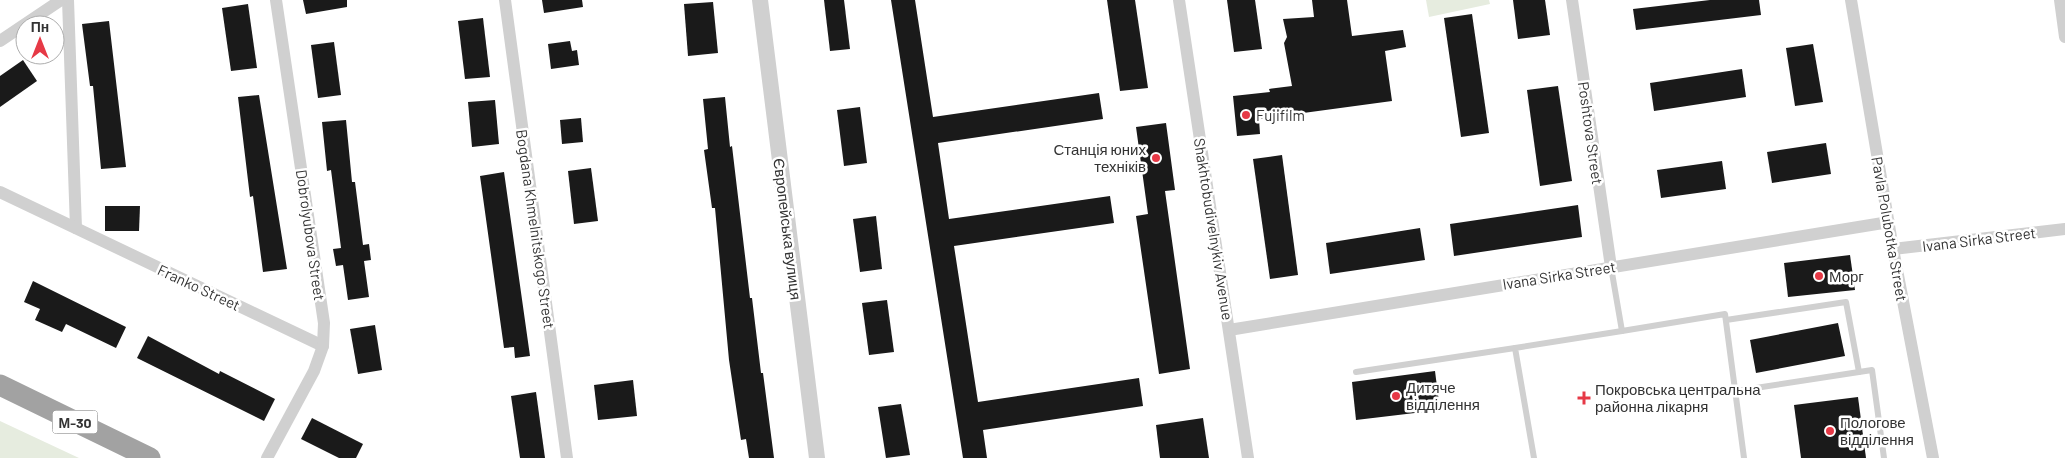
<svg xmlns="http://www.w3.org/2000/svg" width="2065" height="458" font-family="Barlow,sans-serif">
  <rect width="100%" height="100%" fill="#fff"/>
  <g fill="#e6ecdf">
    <polygon points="1426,0 1489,0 1490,4 1429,17"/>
    <polygon points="0,421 79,458 0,458"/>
  </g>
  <g fill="#1a1a1a">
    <polygon points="303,0 347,0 347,7 306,14"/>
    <polygon points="542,0 582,0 583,7 544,13"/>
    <polygon points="824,0 844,0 850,49 830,51"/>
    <polygon points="891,0 915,0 933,117 1099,93 1103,119 938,143 949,219 1110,196 1114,223 954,246 978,402 1139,378 1143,406 983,430 987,458 963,458"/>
    <polygon points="1107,0 1135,0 1148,88 1120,91"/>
    <polygon points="1227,0 1255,0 1262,49 1234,52"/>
    <polygon points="1312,0 1347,0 1352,36 1403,30 1406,47 1385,51 1392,101 1259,119 1260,134 1237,136 1233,96 1270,92 1269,89 1292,86 1284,43 1287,37 1283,19 1314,17"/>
    <polygon points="1513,0 1545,0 1550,35 1518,39"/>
    <polygon points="1710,0 1759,0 1761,15 1636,30 1633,9"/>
    <polygon points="713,2 718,53 688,56 684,4"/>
    <polygon points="248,4 257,68 231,71 222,8"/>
    <polygon points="1472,14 1489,133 1461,137 1444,18"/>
    <polygon points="483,18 490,77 465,79 458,21"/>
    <polygon points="109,21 126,167 101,169 93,86 90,86 82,24"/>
    <polygon points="570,41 572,51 577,50 579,65 551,69 548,44"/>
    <polygon points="334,42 341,95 318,98 311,45"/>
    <polygon points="1813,44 1823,102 1795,106 1786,48"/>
    <polygon points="23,60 37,81 0,107 0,76"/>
    <polygon points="1742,69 1746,97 1654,111 1650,83"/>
    <polygon points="1558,86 1572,181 1540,186 1527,90"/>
    <polygon points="259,95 287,269 263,272 253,196 250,197 238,97"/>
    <polygon points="725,97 730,147 732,146 750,298 752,298 761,373 763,373 774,458 749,458 746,439 741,440 729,360 715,208 712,208 704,150 708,149 703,99"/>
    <polygon points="495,100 499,144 472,147 468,102"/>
    <polygon points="860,107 867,163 844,166 837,110"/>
    <polygon points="581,118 583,142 562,144 560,120"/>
    <polygon points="346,120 352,182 355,182 363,245 369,244 371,260 364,261 369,297 348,300 343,265 336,266 333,249 341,248 331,170 327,171 322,122"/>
    <polygon points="1166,123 1175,190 1165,191 1190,369 1159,374 1136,216 1148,214 1136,127"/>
    <polygon points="1826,143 1831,174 1772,183 1767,152"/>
    <polygon points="1282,155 1298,275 1270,279 1253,159"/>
    <polygon points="1722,161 1726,189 1661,198 1657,170"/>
    <polygon points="591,168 598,221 574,224 568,171"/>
    <polygon points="504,172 530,356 515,358 514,347 504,348 480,176"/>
    <polygon points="1578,205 1582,237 1454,256 1450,224"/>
    <polygon points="105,206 140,206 139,231 105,231"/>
    <polygon points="876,216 882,269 860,272 853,219"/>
    <polygon points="1420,228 1425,260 1330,274 1326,243"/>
    <polygon points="1850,255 1855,290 1788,297 1784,263"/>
    <polygon points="33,281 126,327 116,348 66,324 62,332 35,320 40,309 24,302"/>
    <polygon points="887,300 894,352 869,355 862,303"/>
    <polygon points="1838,323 1845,356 1756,373 1750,340"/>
    <polygon points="375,325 382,370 358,374 350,329"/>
    <polygon points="148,336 219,374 220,371 275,399 264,421 137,358"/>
    <polygon points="1435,371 1440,410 1356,420 1352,382"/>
    <polygon points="633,380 637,416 598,420 594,385"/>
    <polygon points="536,392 545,458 520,458 511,396"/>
    <polygon points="1858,397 1866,458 1801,458 1794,405"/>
    <polygon points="901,404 910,455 886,458 878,407"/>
    <polygon points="312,418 363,444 356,458 339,458 301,439"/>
    <polygon points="1203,418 1209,458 1160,458 1156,425"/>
  </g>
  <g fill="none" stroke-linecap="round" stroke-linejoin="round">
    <g stroke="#d0d0d0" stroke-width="6">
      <polyline points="1726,320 1846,302 1859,372"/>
      <polyline points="1622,331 1725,314 1744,458"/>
      <polyline points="1356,372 1515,348"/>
      <polyline points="1736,391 1872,370 1884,458"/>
      <polyline points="1534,458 1515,348 1622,331 1611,267"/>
    </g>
    <g stroke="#d0d0d0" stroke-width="12">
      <polyline points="68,0 76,228"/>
      <polyline points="505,0 567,458"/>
      <polyline points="1179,0 1248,458"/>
      <polyline points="1572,0 1611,267"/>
      <polyline points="1851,0 1893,249 1933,458"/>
      <polyline points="2060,0 2065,37"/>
      <polyline points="0,41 61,0"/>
      <polyline points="0,192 323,346"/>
      <polyline points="1893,249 2065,229"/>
      <polyline points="1229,330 1889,222"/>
      <polyline points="267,458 314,371 323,346 324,323 276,0"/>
    </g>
    <polyline stroke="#d0d0d0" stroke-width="16" points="760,0 817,458"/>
    <polyline stroke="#a2a2a2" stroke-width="21" points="0,385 150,458"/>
  </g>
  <g fill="#e63946" stroke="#fff" stroke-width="2">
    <circle cx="1246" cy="115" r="5"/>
    <circle cx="1156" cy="158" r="5"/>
    <circle cx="1819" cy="276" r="5"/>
    <circle cx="1396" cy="396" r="5"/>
    <path d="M1581.5 390.5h5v5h5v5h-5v5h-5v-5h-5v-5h5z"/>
    <circle cx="1830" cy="431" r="5"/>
  </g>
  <g text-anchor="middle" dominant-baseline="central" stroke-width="5" stroke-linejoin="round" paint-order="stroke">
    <rect fill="#fff" stroke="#707070" stroke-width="1" x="52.5" y="410.5" width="45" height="23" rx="4"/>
    <g font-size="14" font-weight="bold" fill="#333">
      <text x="75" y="422">М-30</text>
    </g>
    <g font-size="15" fill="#333" stroke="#fff" text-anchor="start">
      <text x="1256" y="115">Fujifilm</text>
      <text x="1146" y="149" text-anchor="end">Станція юних<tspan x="1146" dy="17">техніків</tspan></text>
      <text x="1829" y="276">Морг</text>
      <text x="1406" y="387">Дитяче<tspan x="1406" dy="17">відділення</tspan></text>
      <text x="1595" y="389">Покровська центральна<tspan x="1595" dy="17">районна лікарня</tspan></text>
      <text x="1840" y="422">Пологове<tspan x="1840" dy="17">відділення</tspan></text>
    </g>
    <g font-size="15" fill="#333" stroke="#fff">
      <text transform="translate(1591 133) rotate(82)">Poshtova Street</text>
      <text transform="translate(536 229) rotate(82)">Bogdana Khmelnitskogo Street</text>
      <text transform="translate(788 229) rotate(83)">Європейська вулиця</text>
      <text transform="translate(1214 229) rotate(81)">Shakhtobudivelnykiv Avenue</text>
      <text transform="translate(1890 229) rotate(80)">Pavla Polubotka Street</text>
      <text transform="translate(311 235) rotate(82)">Dobrolyubova Street</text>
      <text transform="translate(1979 239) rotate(-7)">Ivana Sirka Street</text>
      <text transform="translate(1559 275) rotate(-9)">Ivana Sirka Street</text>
      <text transform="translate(199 287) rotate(25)">Franko Street</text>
    </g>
  </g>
  <g transform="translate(40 40)"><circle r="24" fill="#ffffff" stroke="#adadad"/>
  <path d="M0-4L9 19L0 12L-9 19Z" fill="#e63946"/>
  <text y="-8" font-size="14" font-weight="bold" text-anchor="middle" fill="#333333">Пн</text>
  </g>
</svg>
